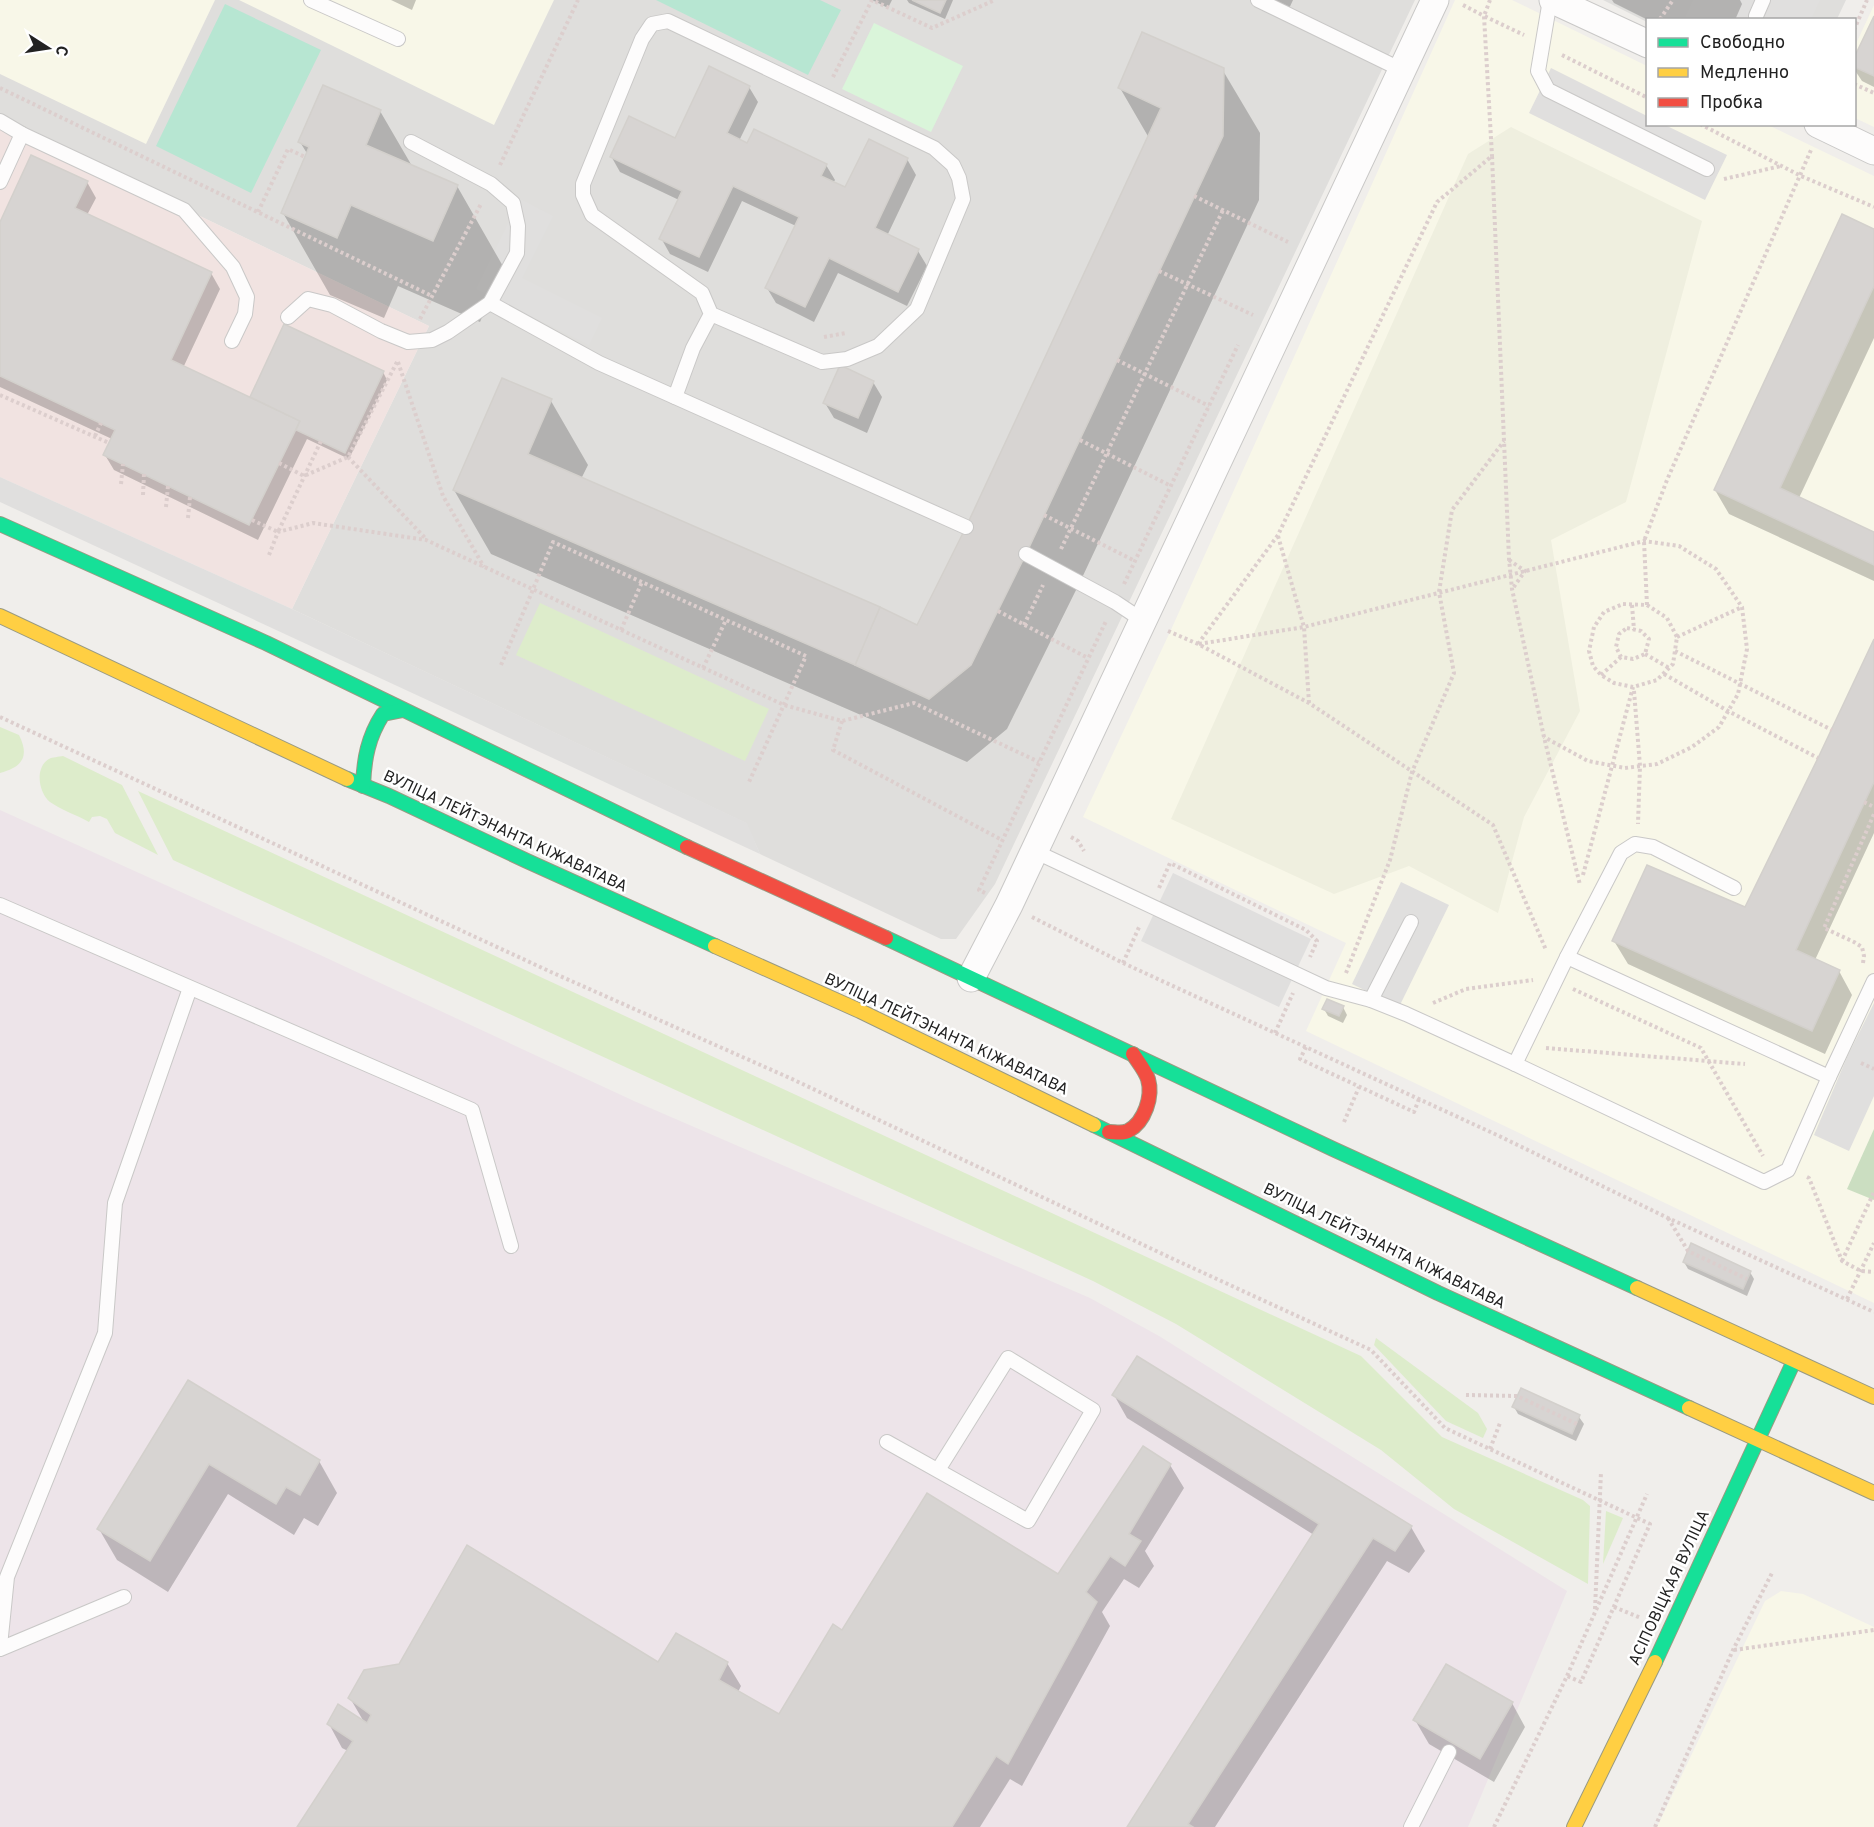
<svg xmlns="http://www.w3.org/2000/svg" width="1874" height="1827" font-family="Overpass,sans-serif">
  <rect width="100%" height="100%" fill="#f0eeeb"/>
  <g fill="#dfdedc">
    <polygon points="0,0 1415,0 995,884 956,939 941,939 760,854 746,823 292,609 429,326 0,120"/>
    <polygon points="1603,0 1846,0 1837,19 1648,20 1647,22"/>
  </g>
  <polygon fill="#f1e3e1" points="0,120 429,326 292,609 0,477"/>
  <polygon fill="#ede4e9" points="0,810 318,954 634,1101 1090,1298 1159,1336 1567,1591 1468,1827 0,1827"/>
  <g fill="#f8f7e8">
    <polygon points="0,0 215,0 146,144 0,74"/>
    <polygon points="239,0 554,0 494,125"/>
    <polygon points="1455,0 1512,0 1647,66 1648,124 1768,125 1874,176 1874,1303 1306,1031 1346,943 1083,817 1170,632"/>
    <polygon points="1874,5 1874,127 1855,118 1855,46"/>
    <polygon points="1781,1591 1803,1594 1874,1627 1874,1827 1657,1827 1765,1601"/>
  </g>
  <polygon fill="#efefdf" points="1511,127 1702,221 1626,502 1551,540 1580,711 1524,817 1498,913 1409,866 1334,894 1171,819 1468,154"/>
  <g fill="#ddeccb">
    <polygon points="540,603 769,709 745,761 516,655"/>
    <path d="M0,727L19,735C30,757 22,767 0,773Z"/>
    <path d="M63,756L122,785L158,855L115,833L107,819L100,816L92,817L89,822C77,815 61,810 50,802C39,793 34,768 49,759C52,757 59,757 63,756Z"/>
    <polygon points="138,791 1361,1356 1442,1437 1583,1500 1590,1506 1588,1584 1454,1509 1381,1450 1176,1324 1093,1281 173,860"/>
    <polygon points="1376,1338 1478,1413 1487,1429 1483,1438 1446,1421 1374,1345"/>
    <polygon points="1606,1511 1623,1518 1603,1564"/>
  </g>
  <polygon fill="#cbdec1" points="1874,1129 1874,1200 1847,1189"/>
  <polygon fill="#daf5da" points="874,23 963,66 931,132 842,89"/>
  <g fill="#b7e6d2">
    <polygon points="656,0 820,0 841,10 808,75"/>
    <polygon points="225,4 321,50 251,193 156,146"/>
  </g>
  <g fill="#e0dfde">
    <polygon points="1693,0 1820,0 1811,19 1684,20"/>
    <polygon points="1551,68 1647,116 1648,124 1665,125 1727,155 1705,200 1529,113"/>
    <polygon points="520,199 553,216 522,278 602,318 589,345 476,289"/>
    <polygon points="0,477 292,609 747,823 760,854 0,502"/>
    <polygon points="1173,873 1311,939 1279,1007 1141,941"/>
    <polygon points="1401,882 1449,905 1399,1007 1352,984"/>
    <polygon points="1874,1003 1874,1096 1849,1151 1814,1135 1848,1055"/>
  </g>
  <g fill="#0003">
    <polygon points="391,0 416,0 412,10"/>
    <polygon points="872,0 892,0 888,8"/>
    <polygon points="907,0 953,0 945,19 909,3"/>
    <polygon points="1260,0 1293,0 1287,13"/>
    <polygon points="1612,0 1740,0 1742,4 1735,20 1648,20 1614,3"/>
    <polygon points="1874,19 1874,87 1862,81 1854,69 1854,61"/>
    <polygon points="1222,69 1260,133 1259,200 1081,580 1007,729 967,762 893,729 491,554 454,490 551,401 588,465 581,479 918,627 967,527 1149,138 1120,88"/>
    <polygon points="749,87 758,102 739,141 748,145 826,165 835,180 833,183 846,189 907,159 916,175 887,236 918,251 927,266 907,306 838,273 814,322 776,303 767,288 796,226 742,201 708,272 670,254 661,238 679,200 620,172 611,156 675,140"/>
    <polygon points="380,111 412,166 457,186 504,268 480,322 398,286 384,318 330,295 283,213 308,155 300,142"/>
    <polygon points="87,182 96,198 87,215 211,273 220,289 183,368 254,401 252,397 383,372 387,380 349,459 307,439 258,540 114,470 105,455 112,439 0,387 0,226"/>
    <polygon points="1874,230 1874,338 1799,498 1874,533 1874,581 1729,514 1715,490"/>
    <polygon points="873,382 882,397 867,433 834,418 825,403"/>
    <polygon points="1874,643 1874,833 1815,960 1839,971 1852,995 1825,1054 1628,964 1614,941 1745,909"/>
    <polygon points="1343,1007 1347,1015 1343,1023 1328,1016 1324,1009"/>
    <polygon points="1684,1262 1750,1272 1754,1279 1747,1296 1688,1269"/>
    <polygon points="188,1382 319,1461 337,1493 318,1526 304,1518 294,1535 228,1494 168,1592 117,1560 99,1529"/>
    <polygon points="1522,1390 1579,1417 1584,1424 1576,1441 1518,1414 1514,1407"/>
    <polygon points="1114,1395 1411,1527 1425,1551 1409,1573 1387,1561 1215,1827 1129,1827 1314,1535 1127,1418"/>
    <polygon points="1170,1465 1184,1488 1145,1551 1154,1566 1139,1588 1124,1579 1102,1612 1110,1626 1022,1786 1010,1779 980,1827 299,1827 348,1751 342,1748 329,1724 364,1722 350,1698 659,1664 727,1663 741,1686 738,1692 779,1716 842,1632 1059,1576"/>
    <polygon points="1512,1703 1525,1727 1494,1782 1429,1744 1415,1720"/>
  </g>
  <g fill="#d7d4d2" stroke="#d3d0cc" stroke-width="1.5">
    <polygon points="912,0 946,0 940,13"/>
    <polygon points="1874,16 1874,76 1854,67 1854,58"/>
    <polygon points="1142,32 1224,68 1223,136 1026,554 971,665 929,699 855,665 880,607 917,625 966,527 1161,108 1118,88"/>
    <polygon points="709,66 750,86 727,133 747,143 754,129 827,164 821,176 845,187 869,139 908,158 875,228 919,249 898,292 829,258 805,307 765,288 799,217 733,186 699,257 659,239 682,191 610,157 629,116 675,138"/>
    <polygon points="323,85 381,110 366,145 458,185 433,241 351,205 337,238 281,213 309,147 298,142"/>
    <polygon points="31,155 88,181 75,208 212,272 171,360 300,421 249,525 103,455 115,430 0,376 0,222"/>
    <polygon points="1842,214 1874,229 1874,286 1780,488 1874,532 1874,565 1714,490"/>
    <polygon points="284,324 384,371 345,453 296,430 300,421 250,397"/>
    <polygon points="840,365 874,381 858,418 823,403"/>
    <polygon points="502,378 552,399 528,454 880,607 855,665 453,490"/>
    <polygon points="1874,639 1874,782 1796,950 1840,970 1812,1031 1612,941 1647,865 1745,907 1818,758"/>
    <polygon points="1327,999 1344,1006 1339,1016 1322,1009"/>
    <polygon points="1691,1243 1751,1271 1743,1289 1683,1262"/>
    <polygon points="1137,1356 1412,1526 1395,1551 1373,1538 1188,1824 1193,1827 1127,1827 1319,1524 1112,1395"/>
    <polygon points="188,1380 320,1460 300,1495 286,1487 276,1504 209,1464 150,1561 97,1529"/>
    <polygon points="1521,1388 1580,1415 1572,1434 1512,1407"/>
    <polygon points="1143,1446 1171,1464 1129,1534 1141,1541 1125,1566 1110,1556 1086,1592 1097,1602 1008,1764 996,1756 952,1827 297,1827 353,1741 327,1724 338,1704 367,1723 371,1715 348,1698 364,1670 399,1664 467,1545 658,1662 676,1633 728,1662 719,1680 779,1714 833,1624 842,1630 927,1493 1058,1574"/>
    <polygon points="1446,1664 1513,1702 1480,1759 1413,1720"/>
  </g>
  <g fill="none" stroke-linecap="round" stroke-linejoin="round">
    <g stroke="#c9c8c7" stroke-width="16">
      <g id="lane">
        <polyline points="311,0 398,39"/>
        <polyline points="1258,0 1402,70"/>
        <polyline points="1550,0 1538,71 1548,90 1707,169"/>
        <polyline points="1756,16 1763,0"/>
        <polyline points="0,121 22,134 184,210 233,267 247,297 245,314 232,341"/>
        <polyline points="0,182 22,134"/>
        <polyline points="490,303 599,363 966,527"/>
        <polyline points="288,317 308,299 332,305 381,331 408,342 432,340 448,332 490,303 517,253 518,226 513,203 491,184 411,142"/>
        <polyline points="675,397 693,348 711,314 702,293 592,215 583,195 583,184 642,39 652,24 668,21 934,148 953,165 959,178 963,199 917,309 878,346 847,359 822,362 711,314"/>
        <polyline points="1026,554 1115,602 1142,620"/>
        <polyline points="1034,851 1326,988 1371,1000 1406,1014 1515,1064 1764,1182 1788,1170 1829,1077 1874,981"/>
        <polyline points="0,905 472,1110 511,1246"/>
        <polyline points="1567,957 1621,853 1635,844 1653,847 1734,888"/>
        <polyline points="1371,1000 1411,922"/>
        <polyline points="1515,1064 1567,957 1829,1077"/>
        <polyline points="887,1442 1028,1521 1093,1410 1008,1358 938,1470"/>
        <polyline points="0,1646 7,1577 105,1333 115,1203 190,988"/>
        <polyline points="0,1649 124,1597"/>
        <polyline points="1411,1827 1449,1752"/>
      </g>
    </g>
    <g stroke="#c9c8c7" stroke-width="29">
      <g id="street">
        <polyline points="1553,0 1648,44"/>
        <polyline points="1818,124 1874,151"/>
        <polyline points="971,978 1009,905 1435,0"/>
      </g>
    </g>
    <g stroke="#999a82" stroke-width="16">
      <g id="fast">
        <polyline points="0,524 266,643 687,847"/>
        <polyline points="347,779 389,796 527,861 715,946"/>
        <path d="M363,786C364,759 368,737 383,714L403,710"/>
        <polyline points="886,938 1333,1149 1637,1288"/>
        <polyline points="1094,1125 1438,1293 1689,1408"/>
        <polyline points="1655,1662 1794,1361"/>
      </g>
    </g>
    <g stroke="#999a82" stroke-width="16">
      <g id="slow">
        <polyline points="0,616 347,779"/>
        <polyline points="715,946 860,1011 1094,1125"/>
        <polyline points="1637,1288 1874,1397"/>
        <polyline points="1689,1408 1874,1493"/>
        <polyline points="1574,1827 1655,1662"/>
      </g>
    </g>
    <g stroke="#999a82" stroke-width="16">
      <g id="jam">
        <polyline points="687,847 886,938"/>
        <path d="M1109,1132C1115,1132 1122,1134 1128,1131C1145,1122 1153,1096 1148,1079C1145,1070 1138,1062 1133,1054"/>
      </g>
    </g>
    <g stroke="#dccecd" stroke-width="4" stroke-dasharray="3 3" stroke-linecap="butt">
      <polyline points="1490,0 1484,16 1524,35"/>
      <polyline points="1463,5 1484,16 1492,156"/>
      <polyline points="1660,19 1673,0"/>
      <polyline points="1854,30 1867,0"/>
      <polyline points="1562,55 1648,98"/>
      <polyline points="833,77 872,0 932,28 995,0"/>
      <polyline points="1854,84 1874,93"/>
      <polyline points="0,88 432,296"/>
      <polyline points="1700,124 1801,176 1874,207"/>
      <polyline points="500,165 578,0"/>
      <polyline points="1724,179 1781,166"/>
      <polyline points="1194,196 1288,242"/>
      <polyline points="258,212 288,149 305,157"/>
      <polyline points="1159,271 1253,315"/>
      <polyline points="420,319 481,204"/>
      <polyline points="824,337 846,333"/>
      <polyline points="1117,360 1209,406"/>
      <polyline points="398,362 443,496 484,567"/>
      <polyline points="0,395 109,443"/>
      <polyline points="95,436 101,423"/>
      <polyline points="1080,440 1171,486"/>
      <polyline points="348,457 426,539"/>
      <polyline points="279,463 304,476 348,457 398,360"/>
      <polyline points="121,484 123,464"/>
      <polyline points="143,495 144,474"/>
      <polyline points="166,507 168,486"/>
      <polyline points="1044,515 1135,561"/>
      <polyline points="188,518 190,497"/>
      <polyline points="252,520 278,532 321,441"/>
      <polyline points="1278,536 1304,627 1309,703"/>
      <polyline points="1061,549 1223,210"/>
      <polyline points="269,555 278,532 313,523 426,540 784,705 842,721 914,703 1039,762"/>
      <polyline points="1509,560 1525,571 1513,588"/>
      <polyline points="1124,584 1238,345"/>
      <polygon points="1623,604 1647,605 1667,618 1677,637 1673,664 1657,680 1633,687 1614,683 1601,675 1593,666 1589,651 1594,627 1604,612"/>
      <polyline points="1632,605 1634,630"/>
      <polyline points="1647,605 1644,541 1667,480 1811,150"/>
      <polyline points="998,611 1088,658"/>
      <polyline points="1024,625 1043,585"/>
      <polygon points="1627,628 1641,631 1649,639 1645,654 1633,659 1621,657 1616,647 1619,634"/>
      <polyline points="621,630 642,582"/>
      <polyline points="1168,631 1198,644 1309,703 1493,825 1546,950"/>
      <polyline points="1677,637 1742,607"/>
      <polyline points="1198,644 1278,535 1437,202 1492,156 1509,559 1512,589 1544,737 1580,885"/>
      <polyline points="1199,644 1304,627 1644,541 1679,546 1716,569 1742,607 1747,649 1738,694 1719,727 1692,747 1657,764 1625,768 1588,761 1544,737"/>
      <polyline points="1675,651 1832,730"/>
      <polyline points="1645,654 1669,668"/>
      <polyline points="501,665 553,542 806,656 749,782"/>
      <polyline points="703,668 726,620"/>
      <polyline points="1664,674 1728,711 1818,758"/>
      <polyline points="1601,675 1621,657"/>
      <polyline points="1634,691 1640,766 1638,824"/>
      <polyline points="0,717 551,972 792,1079 1169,1257 1371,1350 1445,1428 1650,1524 1581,1682 1567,1676"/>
      <polyline points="842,721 833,750 1002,840"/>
      <polyline points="1864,802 1874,807"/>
      <polyline points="1071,837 1078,841 1084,851"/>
      <polyline points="1583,875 1633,687"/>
      <polyline points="1159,888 1170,863 1306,930 1317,941 1310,957"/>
      <polyline points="985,893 979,890 1106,621"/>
      <polyline points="1032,917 1123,963 1497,1135 1668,1218 1874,1312"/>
      <polyline points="1123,963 1140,925"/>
      <polyline points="1863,963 1864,956 1862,947 1854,942 1824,928 1874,814"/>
      <polyline points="1346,973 1390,860 1412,772 1454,673 1439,592 1452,510 1504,441"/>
      <polyline points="1573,989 1701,1048 1763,1156"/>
      <polyline points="1433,1003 1466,989 1533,980"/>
      <polyline points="1275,1033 1293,993"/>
      <polyline points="1306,1047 1300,1059 1414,1112 1419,1099"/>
      <polyline points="1546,1048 1745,1064"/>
      <polyline points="1861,1063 1874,1069"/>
      <polyline points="1344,1122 1359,1087"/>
      <polyline points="1807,1177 1809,1178 1842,1261 1861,1271 1874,1272"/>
      <polyline points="1668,1218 1688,1251 1747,1279"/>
      <polyline points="1842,1261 1874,1192"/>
      <polyline points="1847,1299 1874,1243"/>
      <polyline points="1466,1395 1517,1396 1577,1424"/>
      <polyline points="1490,1449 1500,1423"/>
      <polyline points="1614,1607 1641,1618"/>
      <polyline points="1595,1609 1601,1472"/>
      <polyline points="1734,1650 1874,1630"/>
      <polyline points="1494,1827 1567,1676 1647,1494"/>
      <polyline points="1655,1827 1733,1650 1772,1573"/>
    </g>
    <use href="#lane" stroke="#fdfcfc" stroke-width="14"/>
    <use href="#street" stroke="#fdfcfc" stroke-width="27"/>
    <use href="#fast" stroke="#16e098" stroke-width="14"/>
    <use href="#slow" stroke="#ffcf43" stroke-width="14"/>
    <use href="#jam" stroke="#f24e42" stroke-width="14"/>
  </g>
  <g text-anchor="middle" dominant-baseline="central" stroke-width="5" stroke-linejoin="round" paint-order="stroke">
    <g font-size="16" fill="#222" stroke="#fff">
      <text transform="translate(505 832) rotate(25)">ВУЛІЦА ЛЕЙТЭНАНТА КІЖАВАТАВА</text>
      <text transform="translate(946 1035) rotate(25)">ВУЛІЦА ЛЕЙТЭНАНТА КІЖАВАТАВА</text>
      <text transform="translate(1384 1247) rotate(26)">ВУЛІЦА ЛЕЙТЭНАНТА КІЖАВАТАВА</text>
      <text transform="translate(1670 1588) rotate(-65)">АСІПОВІЦКАЯ ВУЛІЦА</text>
    </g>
  </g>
  <rect x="1646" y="18" width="210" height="108" fill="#ffffff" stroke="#a7a7a7" stroke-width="1.5"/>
  <rect x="1658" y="38" width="30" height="9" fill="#16e098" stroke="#a7a7a7" stroke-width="1.5"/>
  <text x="1700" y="48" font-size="18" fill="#222222">Свободно</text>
  <rect x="1658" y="68" width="30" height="9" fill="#ffcf43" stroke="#a7a7a7" stroke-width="1.5"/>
  <text x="1700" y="78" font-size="18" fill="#222222">Медленно</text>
  <rect x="1658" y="98" width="30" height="9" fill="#f24e42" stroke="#a7a7a7" stroke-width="1.5"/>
  <text x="1700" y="108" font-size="18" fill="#222222">Пробка</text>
  <g transform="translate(48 48) rotate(102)" stroke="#ffffff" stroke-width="4.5" paint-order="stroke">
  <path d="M0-4.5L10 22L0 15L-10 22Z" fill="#222222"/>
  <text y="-9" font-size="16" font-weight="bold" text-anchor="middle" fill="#222222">С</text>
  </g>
</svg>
